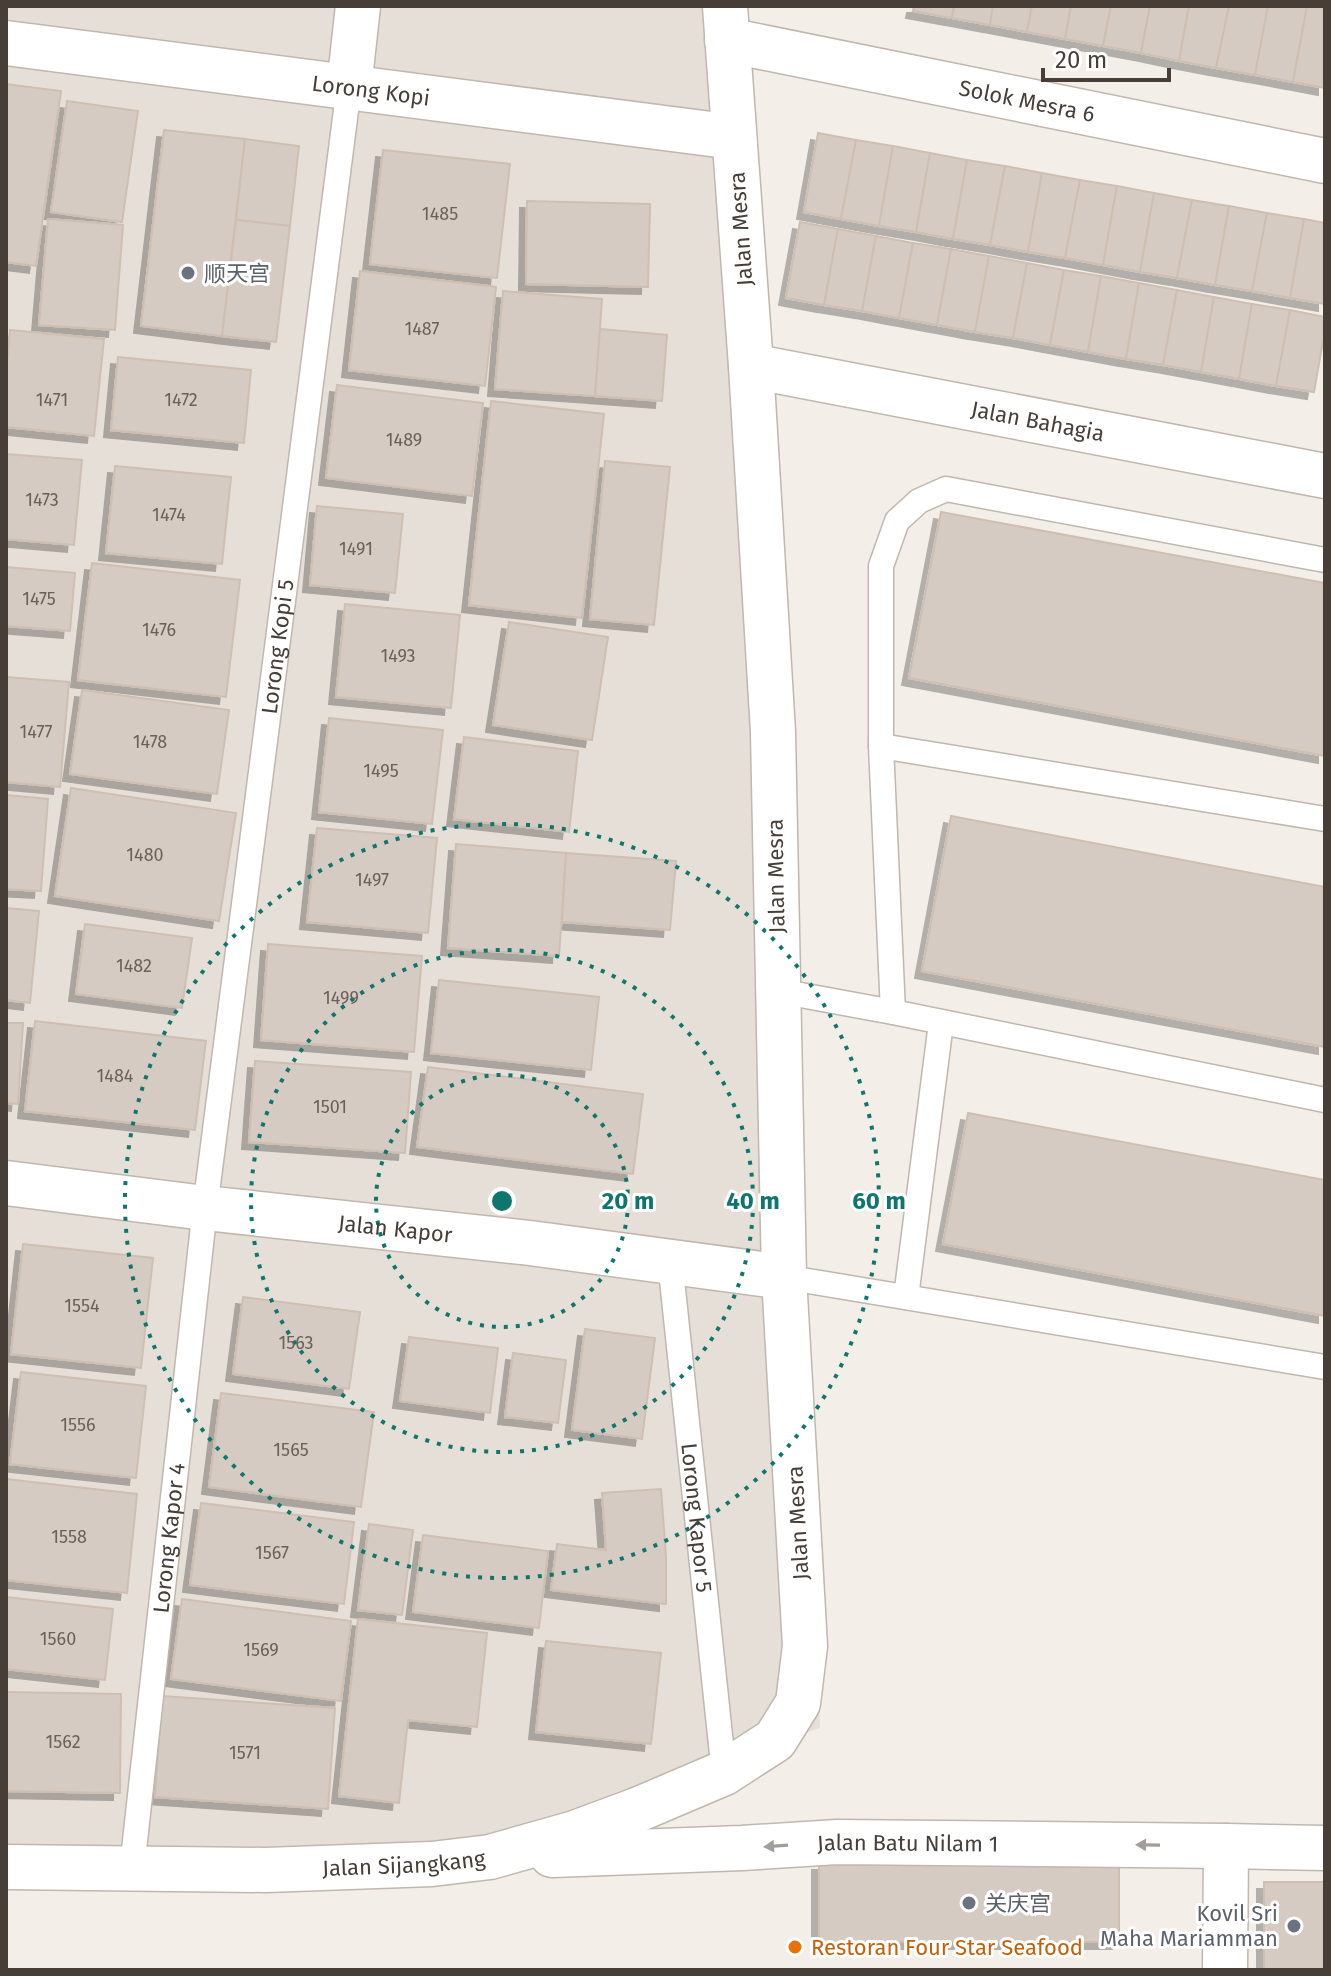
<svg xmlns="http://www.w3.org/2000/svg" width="1331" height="1976" font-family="'Fira Sans','Noto Sans SC',sans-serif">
  <defs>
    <filter id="shadow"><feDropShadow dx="-7" dy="7" stdDeviation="0" flood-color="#0004"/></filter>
  </defs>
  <rect width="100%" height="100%" fill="#f3eee8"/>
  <polygon fill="#e6dfd7" points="6,6 734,6 820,1728 458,1848 6,1845"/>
  <g fill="#d6cbc2" stroke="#cebfb2" stroke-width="2" filter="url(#shadow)">
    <polygon points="914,6 954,6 952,18 913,11"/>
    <polygon points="954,6 993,6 990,25 952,18"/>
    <polygon points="993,6 1032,6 1027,32 990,25"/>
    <polygon points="1032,6 1071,6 1065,39 1027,32"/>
    <polygon points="1071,6 1111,6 1103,46 1065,39"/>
    <polygon points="1111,6 1150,6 1141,53 1103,46"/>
    <polygon points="1150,6 1189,6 1179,61 1141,53"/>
    <polygon points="1189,6 1229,6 1216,68 1179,61"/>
    <polygon points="1229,6 1268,6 1255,75 1216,68"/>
    <polygon points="1268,6 1307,6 1293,82 1255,75"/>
    <polygon points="1307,6 1325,6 1325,88 1293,82"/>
    <polygon points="6,84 61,91 36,266 6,262"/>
    <polygon points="67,101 138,111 122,222 51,212"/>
    <polygon points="164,130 245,139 222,336 141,326"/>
    <polygon points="818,133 856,140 841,219 804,212"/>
    <polygon points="245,139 299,146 290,226 236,220"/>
    <polygon points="856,140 893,146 879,226 841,219"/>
    <polygon points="893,146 930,153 916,232 879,226"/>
    <polygon points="383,150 510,164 497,278 370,264"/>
    <polygon points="930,153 967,160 953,239 916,232"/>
    <polygon points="967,160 1005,166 990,245 953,239"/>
    <polygon points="1005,166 1042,173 1028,252 990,245"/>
    <polygon points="1042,173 1080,180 1065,258 1028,252"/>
    <polygon points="1080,180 1117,186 1103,265 1065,258"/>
    <polygon points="1117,186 1154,193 1140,272 1103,265"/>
    <polygon points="1154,193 1192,200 1177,278 1140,272"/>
    <polygon points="1192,200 1229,206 1215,285 1177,278"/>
    <polygon points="527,201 650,204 648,287 526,284"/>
    <polygon points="1229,206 1267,213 1252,291 1215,285"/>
    <polygon points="1267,213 1304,219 1290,298 1252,291"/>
    <polygon points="48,219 123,225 115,330 39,325"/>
    <polygon points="1304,219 1325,223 1325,304 1290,298"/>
    <polygon points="236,220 290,226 276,342 222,336"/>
    <polygon points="800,222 838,229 824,305 786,298"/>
    <polygon points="838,229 876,236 862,311 824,305"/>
    <polygon points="876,236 913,243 899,318 862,311"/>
    <polygon points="913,243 951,249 937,325 899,318"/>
    <polygon points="951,249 989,256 975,332 937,325"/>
    <polygon points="989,256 1027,263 1013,338 975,332"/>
    <polygon points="1027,263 1064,270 1050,345 1013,338"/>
    <polygon points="1064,270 1101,276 1088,352 1050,345"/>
    <polygon points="360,271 496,287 485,386 349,370"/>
    <polygon points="1101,276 1139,283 1126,359 1088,352"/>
    <polygon points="1139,283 1177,290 1163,365 1126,359"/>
    <polygon points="1177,290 1214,297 1201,372 1163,365"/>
    <polygon points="503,291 602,299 595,396 495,389"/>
    <polygon points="1214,297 1252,304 1239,379 1201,372"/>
    <polygon points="1252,304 1290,310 1276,386 1239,379"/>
    <polygon points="1290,310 1325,317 1325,330 1314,392 1276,386"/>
    <polygon points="600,329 667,335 662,401 595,396"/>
    <polygon points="10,330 104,339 94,436 6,427 6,373"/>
    <polygon points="118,357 251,370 244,443 111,430"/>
    <polygon points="337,385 483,403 472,496 326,478"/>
    <polygon points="491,401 604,414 582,618 469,605"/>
    <polygon points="6,454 82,460 74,545 6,539"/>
    <polygon points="605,461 670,467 654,625 590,619"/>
    <polygon points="115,466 231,477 222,564 106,553"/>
    <polygon points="317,506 403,514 395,593 310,585"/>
    <polygon points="941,512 1325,583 1325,756 909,678"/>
    <polygon points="92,563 240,580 226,697 78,680"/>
    <polygon points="6,567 75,573 70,631 6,626"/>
    <polygon points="345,604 460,615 451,708 336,697"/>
    <polygon points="509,622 608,637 592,740 493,725"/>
    <polygon points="6,677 69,682 60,787 6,782"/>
    <polygon points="82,690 229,710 217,794 70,774"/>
    <polygon points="329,718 443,730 432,824 319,812"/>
    <polygon points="464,737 578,751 569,832 454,819"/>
    <polygon points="71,788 236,813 219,921 55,896"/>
    <polygon points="6,795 48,799 41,891 6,889"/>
    <polygon points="951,816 1325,887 1325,1047 922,971"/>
    <polygon points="317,828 437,838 428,933 307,922"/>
    <polygon points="456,844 566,853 559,956 448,948"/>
    <polygon points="566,853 676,861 670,930 562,922"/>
    <polygon points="6,908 39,911 30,1003 6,1000"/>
    <polygon points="85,924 192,938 182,1008 76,994"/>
    <polygon points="268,944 422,956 414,1052 261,1040"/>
    <polygon points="439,980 599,997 591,1070 431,1053"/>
    <polygon points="35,1021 206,1041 195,1130 25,1111"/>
    <polygon points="6,1023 23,1023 18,1104 6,1103"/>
    <polygon points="255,1061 411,1072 405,1153 249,1142"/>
    <polygon points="428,1067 643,1094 633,1174 417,1147"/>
    <polygon points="968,1113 1325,1180 1325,1316 943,1244"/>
    <polygon points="23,1244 153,1258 141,1368 11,1354"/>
    <polygon points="243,1297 360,1312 349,1389 233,1374"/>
    <polygon points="585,1329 655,1338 642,1439 572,1430"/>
    <polygon points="409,1337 498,1348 490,1413 400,1401"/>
    <polygon points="513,1353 566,1360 558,1423 505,1417"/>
    <polygon points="21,1372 146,1386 136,1478 10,1464"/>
    <polygon points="221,1393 374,1412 361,1507 209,1487"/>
    <polygon points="6,1479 137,1494 127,1593 6,1580"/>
    <polygon points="661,1489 666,1557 666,1604 551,1590 557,1544 606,1550 602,1493"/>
    <polygon points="201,1503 354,1522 344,1604 190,1585"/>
    <polygon points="369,1524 413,1530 402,1615 358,1610"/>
    <polygon points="423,1535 548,1551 539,1628 413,1612"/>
    <polygon points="6,1597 113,1609 105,1680 6,1669"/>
    <polygon points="182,1599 351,1621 341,1701 171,1679"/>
    <polygon points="358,1619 487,1633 477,1727 408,1720 399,1803 339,1796"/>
    <polygon points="546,1641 661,1653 651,1744 536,1732"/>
    <polygon points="6,1692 121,1694 120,1793 6,1791"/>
    <polygon points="162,1696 335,1708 328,1809 155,1797"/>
    <rect x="819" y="1863" width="300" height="79"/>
    <rect x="1264" y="1882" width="61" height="88"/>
  </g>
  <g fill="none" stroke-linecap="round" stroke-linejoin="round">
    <g stroke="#c0b7ae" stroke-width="27">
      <g id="service">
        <polyline points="881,746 1325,819"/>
        <polyline points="779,991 893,1012 1325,1100"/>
        <polyline points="893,1012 881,746 881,566 897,521 919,501 946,489 1325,560"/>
        <path id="s1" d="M670,1261L724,1773"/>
        <polyline points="784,1277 1325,1367"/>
        <polyline points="906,1297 941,1023"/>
        <path id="s2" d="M132,1868L205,1208L349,87"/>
      </g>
    </g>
    <g stroke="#c0b7ae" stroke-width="47">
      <g id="minor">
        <path id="s3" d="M727,40L1325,161"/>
        <path id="s4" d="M6,43L734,137"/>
        <polyline points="349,87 358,6"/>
        <path id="s5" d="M751,366L1325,476"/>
        <path id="s6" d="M6,1183L205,1208L530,1243L784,1277"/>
        <polyline points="1225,1970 1226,1846"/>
      </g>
    </g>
    <g stroke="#c0b7ae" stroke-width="47">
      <g id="tertiary">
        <path id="s7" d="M552,1855L742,1848L837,1842L1226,1846L1325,1848"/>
        <path id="s8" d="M6,1867L266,1870L432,1864L490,1857L575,1833L637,1810L724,1773L775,1740L798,1703L805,1646L784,1277L773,732L751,366L725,6"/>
      </g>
    </g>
    <use href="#service" stroke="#fff" stroke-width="24"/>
    <use href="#minor" stroke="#fff" stroke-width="44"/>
    <use href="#tertiary" stroke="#fff" stroke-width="44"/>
  </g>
  <defs><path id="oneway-solid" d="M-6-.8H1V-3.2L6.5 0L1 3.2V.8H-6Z" transform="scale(2)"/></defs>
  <g fill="#a29e9b">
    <use href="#oneway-solid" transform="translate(1148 1845) rotate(-179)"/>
    <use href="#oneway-solid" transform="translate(776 1846) rotate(176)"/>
  </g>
  <g fill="none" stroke="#0f766e" stroke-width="4" stroke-dasharray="4 8">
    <circle cx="502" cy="1201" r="126"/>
    <circle cx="502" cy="1201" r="251"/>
    <circle cx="502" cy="1201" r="377"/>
  </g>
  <g fill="#6b7280" stroke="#fff" stroke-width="3">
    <circle cx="188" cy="273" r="8"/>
    <circle cx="969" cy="1903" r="8"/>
    <circle cx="1294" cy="1926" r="8"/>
  </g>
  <circle fill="#e8710a" stroke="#fff" stroke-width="3" cx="795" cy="1947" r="8"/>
  <g text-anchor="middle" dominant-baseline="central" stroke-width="6" stroke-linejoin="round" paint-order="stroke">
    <g font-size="18" fill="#6a615a">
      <text x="440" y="214">1485</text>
      <text x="422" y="329">1487</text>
      <text x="52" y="400">1471</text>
      <text x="181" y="400">1472</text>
      <text x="404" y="440">1489</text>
      <text x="42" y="500">1473</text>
      <text x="169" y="515">1474</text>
      <text x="356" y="549">1491</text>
      <text x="39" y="599">1475</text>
      <text x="159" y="630">1476</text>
      <text x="398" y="656">1493</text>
      <text x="36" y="732">1477</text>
      <text x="150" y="742">1478</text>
      <text x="381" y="771">1495</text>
      <text x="145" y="855">1480</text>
      <text x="372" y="880">1497</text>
      <text x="134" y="966">1482</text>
      <text x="341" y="998">1499</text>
      <text x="115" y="1076">1484</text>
      <text x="330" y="1107">1501</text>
      <text x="82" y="1306">1554</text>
      <text x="296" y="1343">1563</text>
      <text x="78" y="1425">1556</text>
      <text x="291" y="1450">1565</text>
      <text x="69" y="1537">1558</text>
      <text x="272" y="1553">1567</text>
      <text x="58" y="1639">1560</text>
      <text x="261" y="1650">1569</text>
      <text x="63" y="1742">1562</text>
      <text x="245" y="1753">1571</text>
    </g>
    <g font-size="22" fill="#463e37" stroke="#fff">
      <text stroke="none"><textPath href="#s4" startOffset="368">Lorong Kopi</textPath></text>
      <text stroke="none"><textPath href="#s3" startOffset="306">Solok Mesra 6</textPath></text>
      <text transform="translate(741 229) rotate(-94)">Jalan Mesra</text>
      <text stroke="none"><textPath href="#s5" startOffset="292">Jalan Bahagia</textPath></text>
      <text stroke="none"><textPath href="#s2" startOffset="1230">Lorong Kopi 5</textPath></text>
      <text transform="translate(776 876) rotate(-91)">Jalan Mesra</text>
      <text stroke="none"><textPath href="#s6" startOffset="392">Jalan Kapor</textPath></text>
      <text stroke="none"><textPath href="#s1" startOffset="258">Lorong Kapor 5</textPath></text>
      <text transform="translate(798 1523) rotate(-93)">Jalan Mesra</text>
      <text stroke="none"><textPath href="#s2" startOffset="332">Lorong Kapor 4</textPath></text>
      <text stroke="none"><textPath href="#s7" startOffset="356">Jalan Batu Nilam 1</textPath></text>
      <text stroke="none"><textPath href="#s8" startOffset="398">Jalan Sijangkang</textPath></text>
    </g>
    <g font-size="22" fill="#5b616d" stroke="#fff" text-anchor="start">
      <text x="204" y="273">顺天宫</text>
      <text x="985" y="1903">关庆宫</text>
      <text x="1278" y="1913" text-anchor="end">Kovil Sri<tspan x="1278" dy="25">Maha Mariamman</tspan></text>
    </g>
    <g font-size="22" fill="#c56008" stroke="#fff" text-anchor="start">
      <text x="811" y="1947">Restoran Four Star Seafood</text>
    </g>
  </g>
  <circle cx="502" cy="1201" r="12" fill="#0f766e" stroke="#fff" stroke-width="4"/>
  <g font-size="24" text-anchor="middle" font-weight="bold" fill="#0f766e" stroke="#fff" stroke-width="6" stroke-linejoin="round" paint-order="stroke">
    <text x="628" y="1209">20 m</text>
    <text x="753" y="1209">40 m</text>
    <text x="879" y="1209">60 m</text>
  </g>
  <rect width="1331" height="1976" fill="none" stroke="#463e37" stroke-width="16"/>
  <path d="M1043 68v12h126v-12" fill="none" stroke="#463e37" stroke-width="4"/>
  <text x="1055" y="68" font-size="24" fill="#463e37" stroke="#ffffff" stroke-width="6" paint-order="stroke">20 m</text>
</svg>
